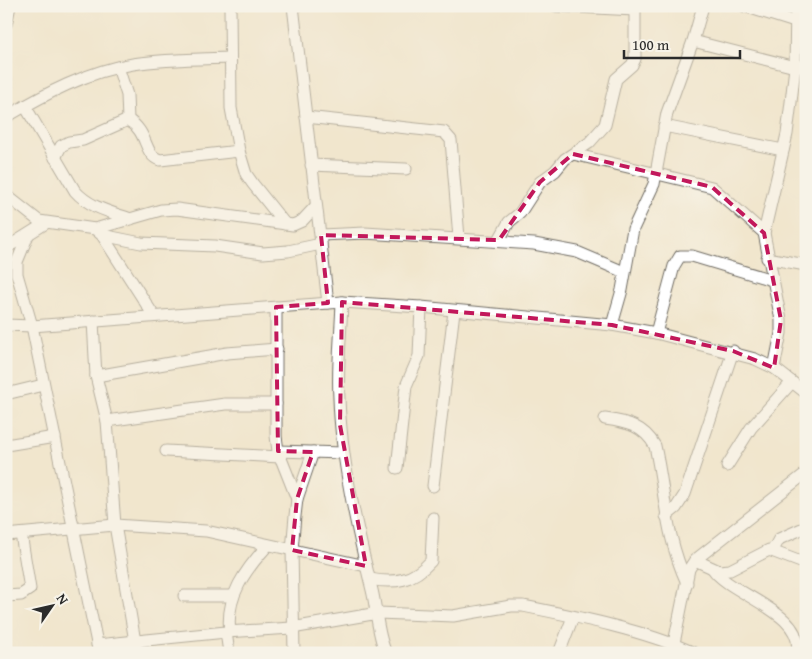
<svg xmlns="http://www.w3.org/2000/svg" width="812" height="659" font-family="'Gentium Book Plus',serif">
  <rect width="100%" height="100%" fill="#f7f3e8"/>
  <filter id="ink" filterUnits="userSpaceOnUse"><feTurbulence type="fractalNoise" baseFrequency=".02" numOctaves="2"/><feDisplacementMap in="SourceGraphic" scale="10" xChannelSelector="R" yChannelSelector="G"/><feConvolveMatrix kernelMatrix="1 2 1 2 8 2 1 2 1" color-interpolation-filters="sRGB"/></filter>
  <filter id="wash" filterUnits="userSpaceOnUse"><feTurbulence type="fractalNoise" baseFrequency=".0096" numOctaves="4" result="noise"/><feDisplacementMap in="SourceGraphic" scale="20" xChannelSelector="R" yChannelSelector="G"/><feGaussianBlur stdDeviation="1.12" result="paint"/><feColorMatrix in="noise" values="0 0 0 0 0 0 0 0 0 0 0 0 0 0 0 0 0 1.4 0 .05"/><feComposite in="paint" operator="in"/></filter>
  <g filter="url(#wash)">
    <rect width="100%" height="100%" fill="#f1e6cd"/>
  </g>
  <g filter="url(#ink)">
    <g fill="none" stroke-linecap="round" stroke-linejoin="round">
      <g stroke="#706c64" stroke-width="13">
        <g id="minor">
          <polyline points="230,6 231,108 239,151 246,174 253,184 285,224"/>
          <polyline points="293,6 328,303"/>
          <polyline points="556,6 635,10"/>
          <polyline points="744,6 795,22"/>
          <polyline points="6,24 10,6"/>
          <polyline points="693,41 795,67 806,67"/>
          <polyline points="118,67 127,95 128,120"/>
          <path d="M25,106L75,191C90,208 111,212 131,219"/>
          <path d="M6,117C45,94 88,71 133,64C165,59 197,59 229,58"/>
          <polyline points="306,117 444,132 451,140 459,238"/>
          <polyline points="664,126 783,150"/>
          <polyline points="573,154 712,187 764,233"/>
          <path d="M55,158L61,146L69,142L83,140L128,120C149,132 143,155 160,160L239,151"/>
          <polyline points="311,165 406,169"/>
          <polyline points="6,195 39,221 95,229 102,235 154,316"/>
          <polyline points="95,229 161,210 177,209 293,225 302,221 316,206"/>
          <polyline points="28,235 17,262 17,274 32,326 99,653"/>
          <polyline points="102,235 141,243 215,246 263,253 288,251 321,244"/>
          <polyline points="321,235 365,233 534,244 577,252 624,272"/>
          <polyline points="499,240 509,222 520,213 540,182 555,171 565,159 589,143 605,125 616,79 632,65 635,59 635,6"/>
          <polyline points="6,248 46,223"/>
          <polyline points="767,258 806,265"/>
          <path d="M342,302C341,334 337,366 339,398C341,460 357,529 372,590C377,610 377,634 386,653"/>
          <polyline points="276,307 276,436 278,451 297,499"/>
          <polyline points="93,321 96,376 107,421 115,525 137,653"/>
          <polyline points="6,325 32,326 342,302 421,307 612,325 656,333 755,359 774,368 806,393"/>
          <polyline points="612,325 622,290 633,229 654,184 667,113 693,41 703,6"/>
          <polyline points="656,333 674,266 680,256 692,256 772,280"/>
          <polyline points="774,368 781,333 781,320 764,233 787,134 791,102 795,67 796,6"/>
          <polyline points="96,376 227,353 277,349"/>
          <polyline points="6,394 43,385"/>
          <path d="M605,419C627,422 644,426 655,446C666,496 665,535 687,583"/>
          <polyline points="107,421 225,404 276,404"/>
          <polyline points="6,445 55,437"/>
          <polyline points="166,451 280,457"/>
          <polyline points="278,451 343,453"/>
          <polyline points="727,466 751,428 792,382"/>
          <polyline points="397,468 406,386 419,356 421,307"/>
          <polyline points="433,486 454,311"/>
          <polyline points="666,516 676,508 685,494 733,351"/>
          <polyline points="6,535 115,525 206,531 366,566"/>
          <polyline points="773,550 779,539 806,527"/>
          <polyline points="695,560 719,571 730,570 769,550 806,564"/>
          <path d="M713,569C730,595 806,612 797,653"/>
          <path d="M370,579C395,584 413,581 431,561L433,518"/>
          <polyline points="6,596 21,595 30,589 21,534"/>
          <polyline points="184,596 232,596"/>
          <polyline points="226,632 229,653"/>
          <path d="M230,632C225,597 246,569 268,545"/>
          <path d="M97,645L226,632L292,628L378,613L453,616L511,606H523C578,617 644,630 694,653"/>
          <polyline points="294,653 292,550 295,516 297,499 313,452"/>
          <polyline points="559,653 573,617"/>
          <polyline points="672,653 689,569 695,560 806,473"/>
        </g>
      </g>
      <use href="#minor" stroke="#fff" stroke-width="11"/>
    </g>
  </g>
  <path d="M0 0H812V659H0ZM573,154L712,187L764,233L781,320L774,368L733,351L612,325L342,302L340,425L366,566L292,550L297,499L313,452L278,451L276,307L328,303L321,235L499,240L540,182Z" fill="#f1e6cd" fill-opacity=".55" fill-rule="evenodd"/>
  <path fill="none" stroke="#c2185b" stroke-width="4" stroke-dasharray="10 6" stroke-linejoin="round" d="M573,154L712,187L764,233L781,320L774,368L733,351L612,325L342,302L340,425L366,566L292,550L297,499L313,452L278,451L276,307L328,303L321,235L499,240L540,182Z"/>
  <rect width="812" height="659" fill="none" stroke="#f7f3e8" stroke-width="25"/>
  <g transform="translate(52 606) rotate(56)" stroke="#f7f3e8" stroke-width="4" paint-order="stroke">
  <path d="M0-4L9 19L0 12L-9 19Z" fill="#2b2b2b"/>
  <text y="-8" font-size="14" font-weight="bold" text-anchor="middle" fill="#2b2b2b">N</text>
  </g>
  <path d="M624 50v8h116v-8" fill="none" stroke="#2b2b2b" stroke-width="2.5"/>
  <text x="632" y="50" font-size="15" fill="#2b2b2b" stroke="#f7f3e8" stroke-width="4" paint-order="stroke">100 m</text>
</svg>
